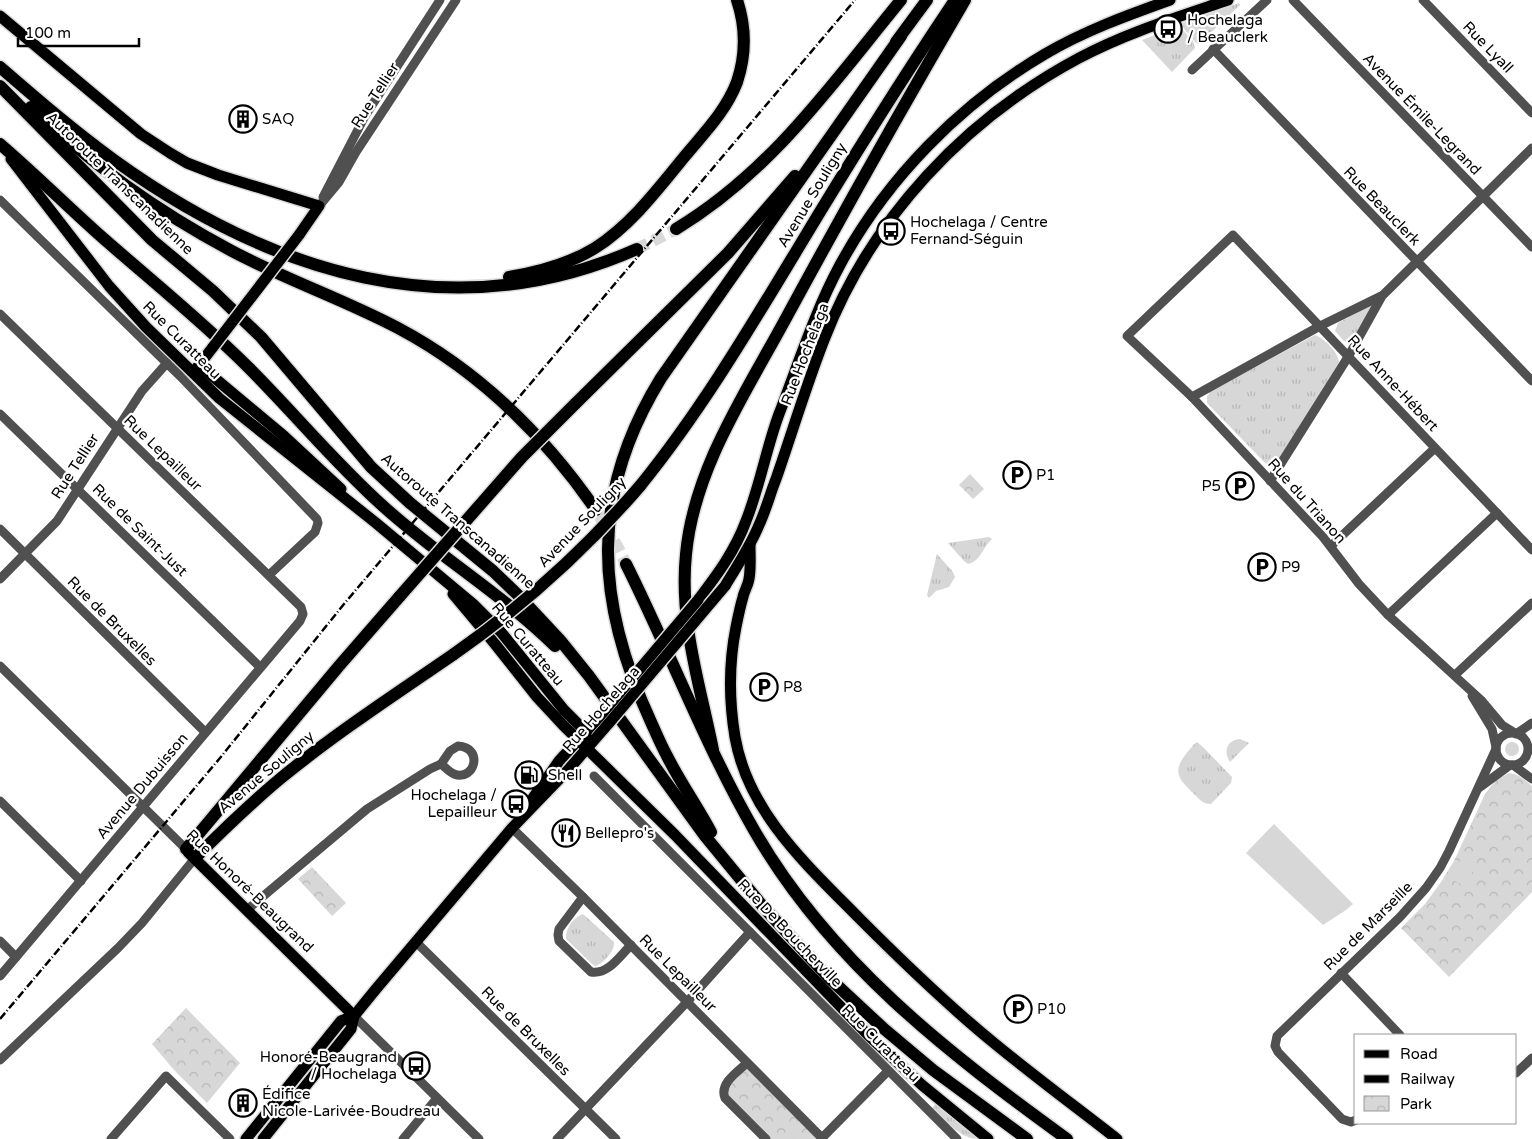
<svg xmlns="http://www.w3.org/2000/svg" width="1532" height="1139" font-family="'Varela Round',sans-serif">
  <defs>
    <pattern id="grass-tufts" width="24" height="20" patternUnits="userSpaceOnUse" patternTransform="scale(1.25)"><rect width="24" height="20" fill="#d7d7d7"/><path d="M3 7l-1-3M5 7V3M7 7l1-3M15 17l-1-3M17 17v-4M19 17l1-3" fill="none" stroke="#b7b7b7"/></pattern>
    <pattern id="park-crowns" width="20" height="18" patternUnits="userSpaceOnUse" patternTransform="scale(1.25)"><rect width="20" height="18" fill="#d7d7d7"/><path d="M2 6a3 3 0 1 1 6 0M12 15a3 3 0 1 1 6 0" fill="none" stroke="#b7b7b7"/></pattern>
  </defs>
  <rect width="100%" height="100%" fill="#fff"/>
  <g fill="url(#grass-tufts)">
    <polygon points="1239,3 1240,5 1199,44 1196,43 1181,25 1180,24"/>
    <polygon points="1179,26 1193,41 1195,48 1172,72 1142,40"/>
    <polygon points="1373,304 1353,340 1344,341 1335,331 1338,323"/>
    <path d="M1315,335C1325,339 1338,352 1339,362L1276,465L1269,467L1207,403V396L1209,394V392Z"/>
    <path d="M989,537L992,539C982,548 981,561 968,564L964,561L948,543Z"/>
    <polygon points="937,554 953,572 955,577 949,587 936,591 929,598 927,595"/>
    <path d="M1240,739L1249,743L1230,762C1223,751 1227,740 1240,739Z"/>
    <circle cx="1512" cy="749" r="7"/>
    <path d="M1197,742L1203,747L1232,777L1231,783L1211,804C1203,804 1200,800 1194,794C1180,780 1171,773 1186,754C1189,750 1192,746 1197,742Z"/>
    <path d="M583,914L614,942C615,951 603,964 595,966L591,963L566,939C565,930 573,917 583,914Z"/>
    <path d="M935,1104L979,1139C960,1139 946,1121 933,1108Z"/>
  </g>
  <g fill="url(#park-crowns)">
    <polygon points="970,474 984,489 973,499 959,485"/>
    <path d="M1509,773C1519,774 1525,780 1532,786V892L1449,977L1401,928L1425,904L1441,882L1454,861L1485,794L1496,780Z"/>
    <polygon points="312,867 346,903 332,916 298,879"/>
    <polygon points="186,1008 240,1063 207,1103 174,1070 152,1044"/>
    <polygon points="747,1063 821,1139 766,1139 725,1098 724,1086"/>
  </g>
  <g fill="#d7d7d7">
    <polygon points="1274,824 1353,904 1346,910 1323,925 1246,853"/>
    <polygon points="1463,855 1477,862 1465,886 1451,879"/>
    <polygon points="1442,939 1450,945 1452,950 1444,957 1437,951 1434,946"/>
  </g>
  <g fill="none" stroke-linecap="round" stroke-linejoin="round">
    <g stroke="#d9d9d9" stroke-width="12" stroke-dasharray="12 6" stroke-linecap="butt">
      <polyline points="637,249 676,229"/>
      <polyline points="596,510 617,546 626,564"/>
    </g>
    <g stroke="#dbdbdb" stroke-width="14">
      <g id="major">
        <polyline points="0,16 141,134 170,153 187,163 218,175 319,206 299,235"/>
        <polyline points="11,159 109,286 146,327 219,398 376,523 473,604 501,632 564,710 586,732 586,749"/>
        <polyline points="199,365 284,436 341,489"/>
        <polyline points="196,369 213,347"/>
        <path d="M750,545C750,556 751,568 749,579C748,586 744,591 743,597C740,607 738,617 736,627C729,662 729,701 735,737C748,813 808,866 860,919C903,962 946,1004 994,1043C1034,1076 1076,1107 1117,1139"/>
        <path d="M725,586C737,566 750,547 759,525C766,510 770,494 776,479C792,433 806,386 824,340C871,218 965,119 1079,58C1126,33 1178,17 1228,0"/>
        <polyline points="453,594 495,644 537,697 563,725 675,835 869,1036 922,1085 988,1139"/>
        <path d="M698,600C717,575 735,551 746,521C760,486 766,449 779,414C798,365 815,311 840,265C887,178 960,104 1045,54C1084,31 1128,15 1170,0"/>
        <polyline points="533,798 559,761 600,716"/>
        <polyline points="188,852 354,1016"/>
        <polyline points="246,1139 341,1021 354,1016"/>
        <polyline points="263,1139 351,1029 354,1016 376,989 512,828 568,770 609,723"/>
      </g>
    </g>
    <g stroke="#dbdbdb" stroke-width="15">
      <g id="highway">
        <polyline points="896,42 927,0"/>
        <path d="M0,67C37,99 74,131 114,160C271,273 452,331 637,249"/>
        <polyline points="0,86 152,240 213,291 261,337 371,467 410,503 493,571 518,595 560,640 589,676 705,836 765,909 828,977 883,1028 933,1070 1027,1139"/>
        <path d="M31,107C91,164 157,211 230,250C284,279 343,299 398,328C479,371 544,435 596,510"/>
        <path d="M0,144C35,174 68,207 103,238C152,281 203,322 249,368C295,414 335,463 383,506C438,556 502,594 555,646"/>
        <path d="M676,229C771,172 832,84 901,0"/>
        <path d="M509,277C539,272 569,264 595,248C631,225 658,189 685,156C704,133 726,111 737,82C746,55 746,27 737,0"/>
        <polyline points="575,404 728,253 795,176"/>
        <path d="M640,486C700,412 748,331 797,250C848,165 900,82 955,0"/>
        <path d="M626,564C670,652 705,745 754,830C829,961 947,1052 1067,1139"/>
        <path d="M713,750C700,685 679,621 686,554C694,469 745,394 785,320C843,213 903,106 965,0"/>
        <path d="M711,832C697,806 680,782 667,756C661,745 656,733 651,722C595,601 589,495 661,378L901,36"/>
        <polyline points="186,849 339,666 400,596"/>
        <path d="M195,858C223,830 251,803 281,778C336,733 396,694 454,654"/>
      </g>
    </g>
    <g stroke="#505050" stroke-width="9">
      <polyline points="1293,0 1532,247"/>
      <polyline points="1423,0 1532,113"/>
      <polyline points="1213,49 1532,381"/>
      <polyline points="1192,70 1267,0"/>
      <polyline points="323,197 365,116 440,0"/>
      <polyline points="0,200 180,376 317,519 318,523 315,532 269,575"/>
      <polyline points="319,206 339,182 356,152 456,0"/>
      <polyline points="0,314 301,607 303,614 300,621 0,976"/>
      <polyline points="1192,397 1320,326 1381,296"/>
      <polyline points="0,414 260,667"/>
      <polyline points="1270,481 1348,357 1382,296 1532,148"/>
      <polyline points="0,529 205,732"/>
      <polyline points="1331,546 1435,448"/>
      <polyline points="0,579 57,521 142,391 167,363"/>
      <polyline points="1388,615 1497,513"/>
      <polyline points="0,666 186,849"/>
      <polyline points="1455,675 1532,603"/>
      <polyline points="1472,696 1492,729 1496,747"/>
      <polyline points="1515,733 1502,725 1481,700 1388,615 1359,584 1323,537 1192,397 1127,336 1233,235 1532,550"/>
      <circle cx="1512" cy="749" r="16"/>
      <polyline points="1516,734 1532,723"/>
      <path d="M458,746C484,747 475,782 454,774C449,772 445,767 441,764L450,751Z"/>
      <polyline points="1513,765 1532,779"/>
      <polyline points="594,776 957,1139"/>
      <polyline points="1480,787 1510,765"/>
      <polyline points="0,801 81,881"/>
      <polyline points="512,828 583,897 823,1139"/>
      <path d="M583,897L559,929L558,935L559,941L591,972C608,975 620,956 631,945"/>
      <polyline points="248,909 367,809 430,769 441,764"/>
      <polyline points="0,941 16,957"/>
      <polyline points="416,942 616,1139"/>
      <polyline points="1341,973 1400,1035"/>
      <polyline points="354,1016 479,1139"/>
      <polyline points="0,1060 118,948 142,923 195,858"/>
      <path d="M747,1063C737,1072 719,1084 725,1098L766,1139"/>
      <polyline points="1516,1073 1532,1058"/>
      <polyline points="1356,1120 1351,1122 1342,1119 1278,1052 1275,1046 1277,1036 1400,917 1426,888 1440,868 1449,851 1496,749"/>
      <polyline points="111,1139 166,1076 230,1139"/>
      <polyline points="403,1139 437,1098"/>
      <polyline points="557,1139 687,1002 750,932"/>
      <polyline points="821,1139 888,1071"/>
    </g>
    <use href="#major" stroke="#000" stroke-width="11"/>
    <use href="#highway" stroke="#000" stroke-width="12"/>
    <polyline stroke="#000" stroke-width="2.5" stroke-dasharray="8 2.5 1 2.5" stroke-linecap="butt" points="0,1019 220,758 344,604 855,0"/>
    <g stroke="#dbdbdb" stroke-width="14" stroke-linecap="butt">
      <g id="major-bridge">
        <polyline points="213,347 299,235"/>
        <polyline points="600,716 698,600"/>
        <polyline points="609,723 725,586"/>
      </g>
    </g>
    <g stroke="#dbdbdb" stroke-width="15" stroke-linecap="butt">
      <g id="highway-bridge">
        <polyline points="400,596 522,457 575,404"/>
        <path d="M454,654C523,606 585,550 640,486"/>
      </g>
    </g>
    <use href="#major-bridge" stroke="#000" stroke-width="11"/>
    <use href="#highway-bridge" stroke="#000" stroke-width="12"/>
  </g>
  <defs>
    <g id="bus-ring" transform="scale(1.4375)"><circle r="9.5" fill="#fff" stroke="#000" stroke-width="1.5"/><path d="M-5-6H5V4H4V6H2V4H-2V6H-4V4H-5ZM-3.5-4V0h7V-4ZM-3.5 1.2v1.5H-2V1.2ZM2 1.2v1.5H3.5V1.2Z" fill="#000"/></g>
    <g id="building-ring" transform="scale(1.4375)"><circle r="9.5" fill="#fff" stroke="#000" stroke-width="1.5"/><path d="M-4-6H4V6H1V3H-1V6H-4ZM-2.5-4.3h1.7v1.8h-1.7ZM.8-4.3h1.7v1.8H.8ZM-2.5-1h1.7V.8h-1.7ZM.8-1h1.7V.8H.8Z" fill="#000"/></g>
    <g id="parking-ring" transform="scale(1.4375)"><circle r="9.5" fill="#fff" stroke="#000" stroke-width="1.5"/><path d="M-3.5-5.5H1a3.5 3.5 0 0 1 0 7H-1V5.5H-3.5ZM-1-3.4V-.6H.8a1.4 1.4 0 0 0 0-2.8Z" fill="#000"/></g>
    <g id="fuel-ring" transform="scale(1.4375)"><circle r="9.5" fill="#fff" stroke="#000" stroke-width="1.5"/><path d="M-5.5-6h7V0h2V4h1.3V-2.5L3-4.5l.8-.8L6-3V5H2.5V1h-1V6h-7ZM-4.2-4.7v3.2H.2V-4.7Z" fill="#000"/></g>
    <g id="restaurant-ring" transform="scale(1.4375)"><circle r="9.5" fill="#fff" stroke="#000" stroke-width="1.5"/><path d="M-5-6h1v4h1v-4h1v4h1v-4h1v5L-1.5 .5V6h-2V.5L-5-1ZM5-6V6H3V1.5H1.5Q1.5-4 5-6Z" fill="#000"/></g>
  </defs>
  <g fill-rule="evenodd">
    <use href="#bus-ring" x="1168" y="29"/>
    <use href="#building-ring" x="243" y="119"/>
    <use href="#bus-ring" x="891" y="231"/>
    <use href="#parking-ring" x="1017" y="475"/>
    <use href="#parking-ring" x="1240" y="486"/>
    <use href="#parking-ring" x="1262" y="567"/>
    <use href="#parking-ring" x="764" y="687"/>
    <use href="#fuel-ring" x="529" y="775"/>
    <use href="#bus-ring" x="516" y="804"/>
    <use href="#restaurant-ring" x="566" y="833"/>
    <use href="#parking-ring" x="1018" y="1009"/>
    <use href="#bus-ring" x="416" y="1066"/>
    <use href="#building-ring" x="243" y="1103"/>
  </g>
  <g text-anchor="middle" dominant-baseline="central" stroke-width="4.5" stroke-linejoin="round" paint-order="stroke">
    <g font-size="15" fill="#000" stroke="#fff" text-anchor="start">
      <text x="1187" y="20">Hochelaga<tspan x="1187" dy="17">/ Beauclerk</tspan></text>
      <text x="262" y="119">SAQ</text>
      <text x="910" y="222">Hochelaga / Centre<tspan x="910" dy="17">Fernand-Séguin</tspan></text>
      <text x="1036" y="475">P1</text>
      <text x="1221" y="486" text-anchor="end">P5</text>
      <text x="1281" y="567">P9</text>
      <text x="783" y="687">P8</text>
      <text x="548" y="775">Shell</text>
      <text x="497" y="795" text-anchor="end">Hochelaga /<tspan x="497" dy="17">Lepailleur</tspan></text>
      <text x="585" y="833">Bellepro's</text>
      <text x="1037" y="1009">P10</text>
      <text x="397" y="1057" text-anchor="end">Honoré-Beaugrand<tspan x="397" dy="17">/ Hochelaga</tspan></text>
      <text x="262" y="1094">Édifice<tspan x="262" dy="17">Nicole-Larivée-Boudreau</tspan></text>
    </g>
    <g font-size="15" fill="#000" stroke="#fff">
      <text transform="translate(1488 47) rotate(46)">Rue Lyall</text>
      <text transform="translate(375 95) rotate(-57)">Rue Tellier</text>
      <text transform="translate(1422 114) rotate(46)">Avenue Émile-Legrand</text>
      <text transform="translate(120 183) rotate(44)">Autoroute Transcanadienne</text>
      <text transform="translate(812 195) rotate(-59)">Avenue Souligny</text>
      <text transform="translate(1382 206) rotate(46)">Rue Beauclerk</text>
      <text transform="translate(182 340) rotate(45)">Rue Curatteau</text>
      <text transform="translate(805 354) rotate(-69)">Rue Hochelaga</text>
      <text transform="translate(1393 383) rotate(47)">Rue Anne-Hébert</text>
      <text transform="translate(163 453) rotate(44)">Rue Lepailleur</text>
      <text transform="translate(75 466) rotate(-57)">Rue Tellier</text>
      <text transform="translate(1307 501) rotate(48)">Rue du Trianon</text>
      <text transform="translate(458 521) rotate(41)">Autoroute Transcanadienne</text>
      <text transform="translate(582 522) rotate(-46)">Avenue Souligny</text>
      <text transform="translate(140 530) rotate(44)">Rue de Saint-Just</text>
      <text transform="translate(112 621) rotate(45)">Rue de Bruxelles</text>
      <text transform="translate(528 644) rotate(50)">Rue Curatteau</text>
      <text transform="translate(601 709) rotate(-49)">Rue Hochelaga</text>
      <text transform="translate(266 772) rotate(-40)">Avenue Souligny</text>
      <text transform="translate(142 786) rotate(-50)">Avenue Dubuisson</text>
      <text transform="translate(250 891) rotate(44)">Rue Honoré-Beaugrand</text>
      <text transform="translate(1368 926) rotate(-45)">Rue de Marseille</text>
      <text transform="translate(790 933) rotate(46)">Rue De Boucherville</text>
      <text transform="translate(678 973) rotate(45)">Rue Lepailleur</text>
      <text transform="translate(526 1031) rotate(45)">Rue de Bruxelles</text>
      <text transform="translate(881 1043) rotate(45)">Rue Curatteau</text>
    </g>
  </g>
  <rect x="1354" y="1034" width="162" height="90" fill="#ffffff" stroke="#999999"/>
  <rect x="1364" y="1050" width="25" height="8" fill="#000000" stroke="#999999"/>
  <text x="1400" y="1059" font-size="15" fill="#000000">Road</text>
  <rect x="1364" y="1075" width="25" height="8" fill="#000000" stroke="#999999"/>
  <text x="1400" y="1084" font-size="15" fill="#000000">Railway</text>
  <rect x="1364" y="1096" width="25" height="15" fill="url(#park-crowns)" stroke="#999999"/>
  <text x="1400" y="1109" font-size="15" fill="#000000">Park</text>
  <path d="M18 38v8h121v-8" fill="none" stroke="#000000" stroke-width="2.5"/>
  <text x="25" y="38" font-size="15" fill="#000000" stroke="#ffffff" stroke-width="4" paint-order="stroke">100 m</text>
</svg>
